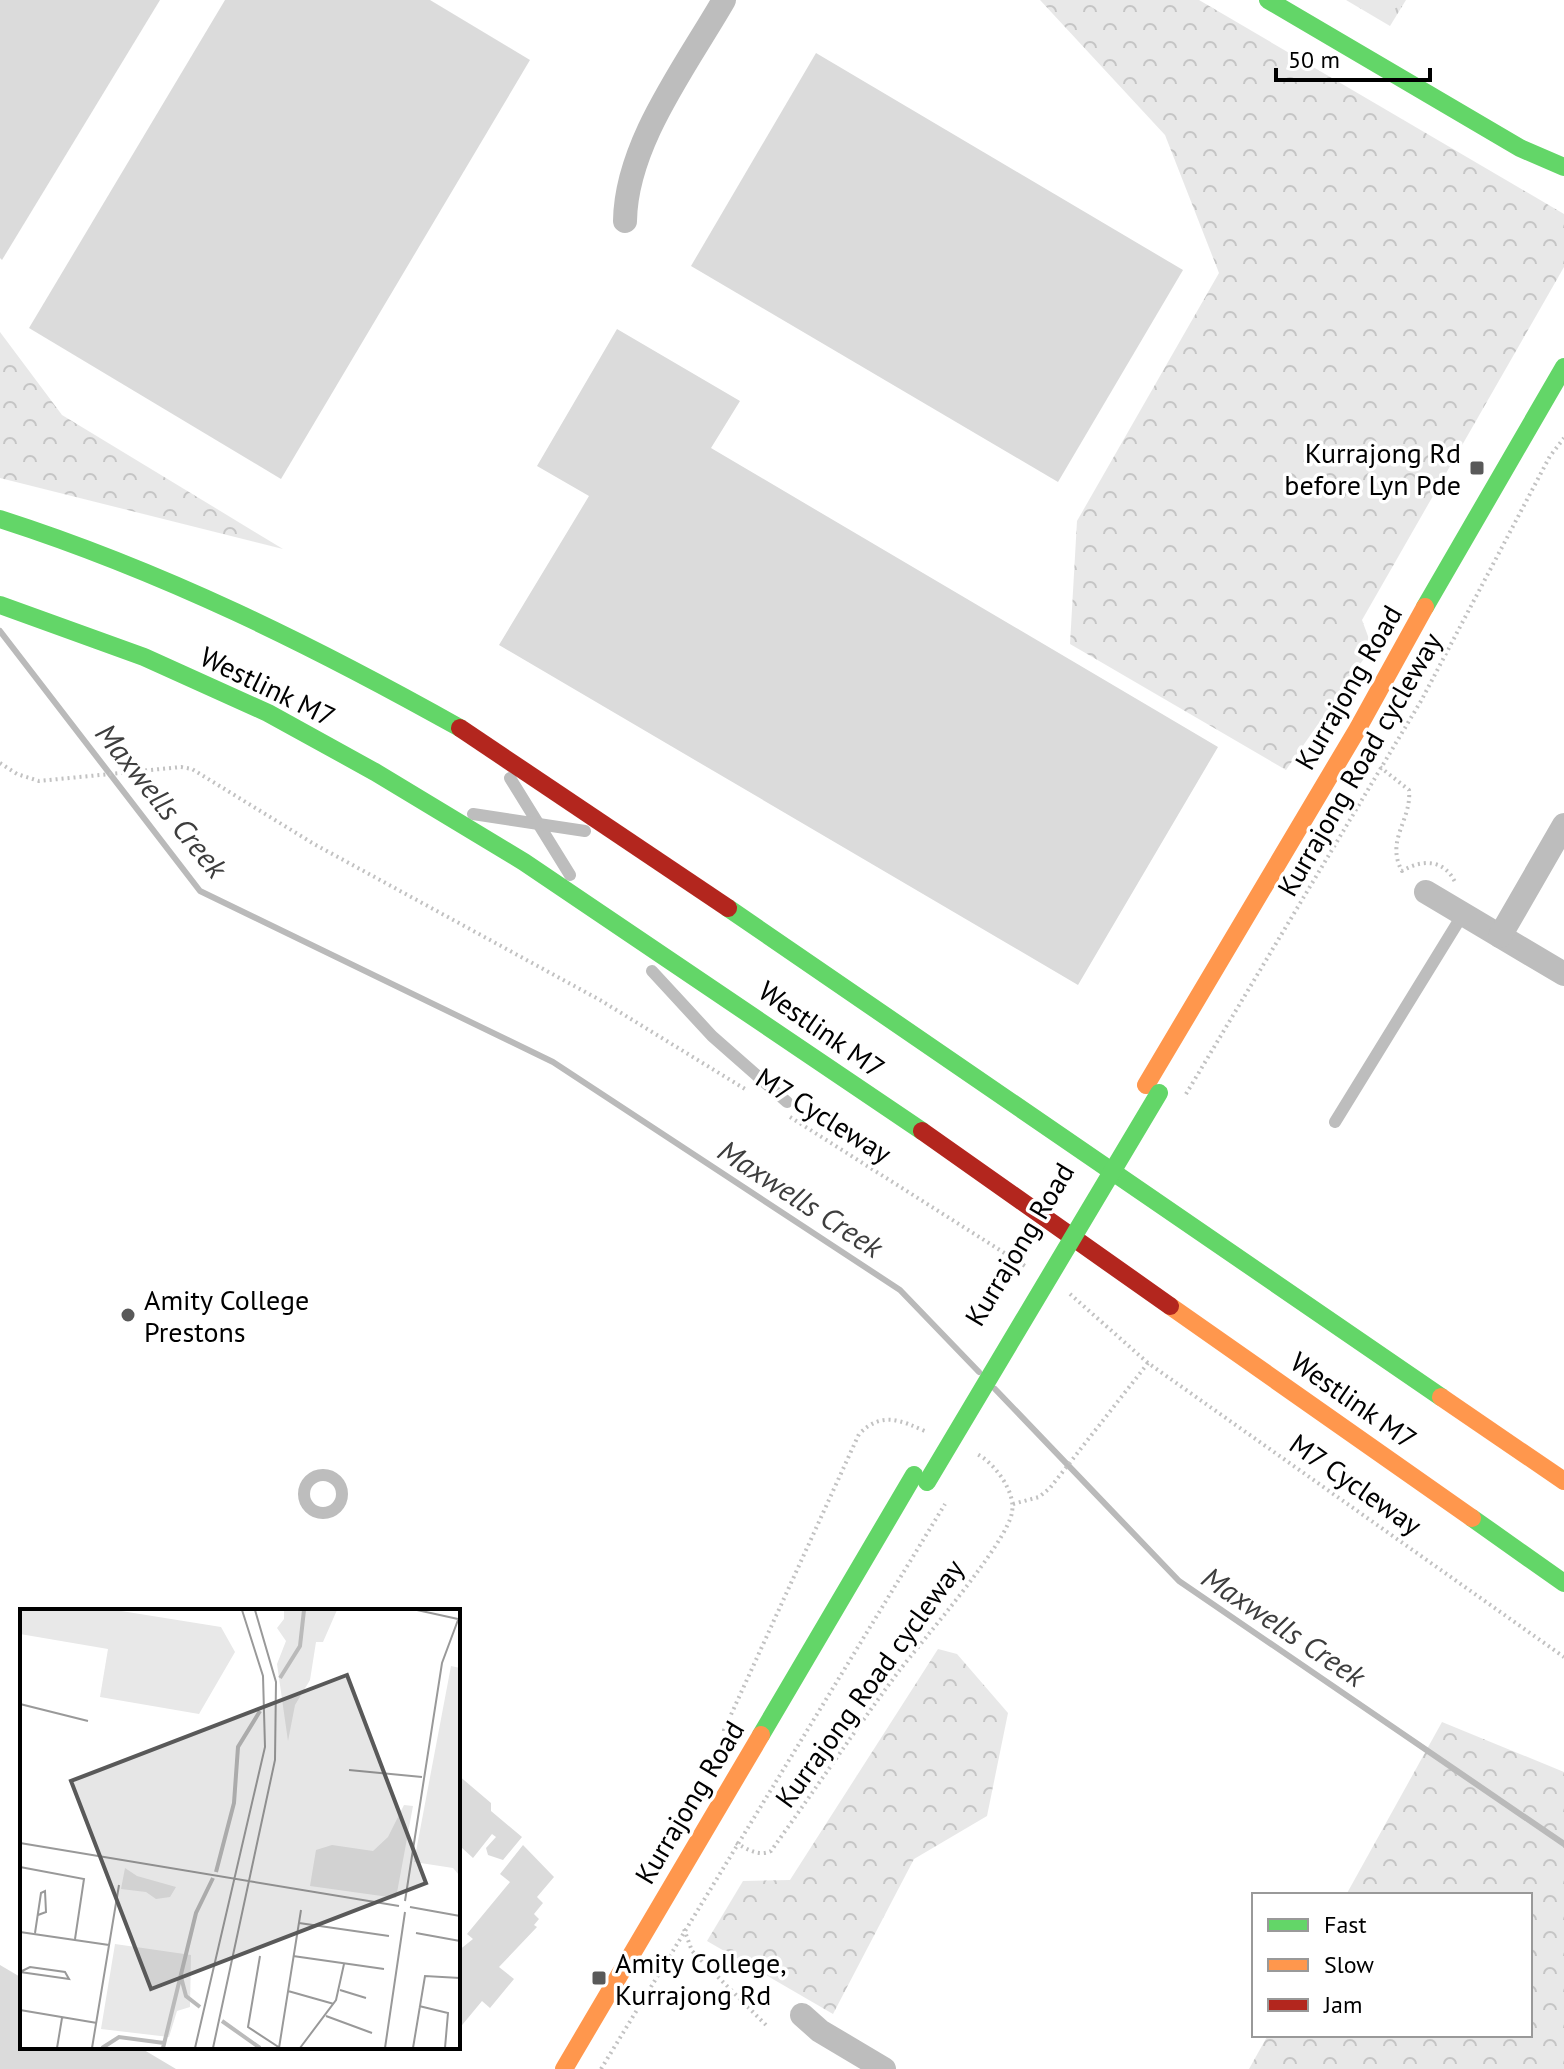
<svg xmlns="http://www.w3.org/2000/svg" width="1564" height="2069" font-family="'PT Sans',sans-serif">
  <defs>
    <pattern id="grass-tufts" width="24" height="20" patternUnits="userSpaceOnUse" patternTransform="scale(2)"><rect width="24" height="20" fill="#e8e8e8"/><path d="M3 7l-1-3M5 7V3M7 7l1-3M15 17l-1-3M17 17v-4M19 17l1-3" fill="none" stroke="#c5c5c5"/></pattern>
    <pattern id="forest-crowns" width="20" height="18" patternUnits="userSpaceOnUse" patternTransform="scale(2)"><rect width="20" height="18" fill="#e8e8e8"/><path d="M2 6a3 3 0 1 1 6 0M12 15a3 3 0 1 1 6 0" fill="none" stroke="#c5c5c5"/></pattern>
  </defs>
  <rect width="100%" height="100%" fill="#fff"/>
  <polygon fill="url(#grass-tufts)" points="1346,0 1406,0 1390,26"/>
  <g fill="url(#forest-crowns)">
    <polygon points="1040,0 1199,0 1564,214 1564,267 1362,620 1372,647 1286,770 1070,644 1077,521 1219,273 1165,135"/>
    <polygon points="0,332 62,415 283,549 0,478"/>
    <polygon points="938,1649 957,1654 1008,1713 987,1816 914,1859 833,2014 707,1941 743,1881 790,1880"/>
    <polygon points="1442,1722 1564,1772 1564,2069 1249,2069 1268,2035 1530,2035 1530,1895 1346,1895"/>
  </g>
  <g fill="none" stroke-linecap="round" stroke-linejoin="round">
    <g stroke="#bababa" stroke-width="6">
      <polyline points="0,631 200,891 553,1062 900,1290 979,1372"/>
      <polyline points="995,1389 1179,1581 1564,1844"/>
    </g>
  </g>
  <g fill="#dbdbdb">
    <polygon points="0,0 160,0 2,260 0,258"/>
    <polygon points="225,0 430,0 530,60 281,479 29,328"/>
    <polygon points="816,53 1183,270 1058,482 691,266"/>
    <polygon points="617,329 740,401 711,448 1218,747 1078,985 499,645 589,496 537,466"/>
    <polygon points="458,1775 491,1803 491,1811 522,1837 503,1860 488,1855 486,1848 496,1837 492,1834 473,1858 461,1847 458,1851"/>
    <polygon points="523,1845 554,1877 537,1897 543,1903 534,1914 539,1919 534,1925 537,1927 499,1967 514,1979 490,2008 482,2001 458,2030 458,1951 473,1939 467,1934 510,1882 500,1874"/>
    <polygon points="0,1965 22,1978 22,2047 139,2047 176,2069 0,2069"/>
  </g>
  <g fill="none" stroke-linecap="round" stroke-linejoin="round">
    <g stroke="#c2c2c2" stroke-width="4" stroke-dasharray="2 4" stroke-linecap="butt">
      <polyline points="0,763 17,774 39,781 181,767 192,769 314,844 600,1000 745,1089"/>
      <path d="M1380,767L1409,790C1412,820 1385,840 1402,871C1422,859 1444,859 1455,882"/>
      <polyline points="1186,1094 1421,701 1550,456 1564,438"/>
      <polyline points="790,1117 1025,1266"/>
      <polyline points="1070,1294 1148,1363 1564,1657"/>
      <polyline points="1013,1504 1039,1497 1050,1488 1148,1363"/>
      <path d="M724,1743V1730L859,1434C882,1411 900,1420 927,1432"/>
      <path d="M736,1843C747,1849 759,1857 771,1851C814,1791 855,1730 899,1671C922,1641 1008,1542 1012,1512C1016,1491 993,1461 975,1453"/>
      <polyline points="684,1929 692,1951 767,2026"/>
      <polyline points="601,2069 945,1504"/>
    </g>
    <g stroke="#bdbdbd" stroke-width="12">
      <polyline points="510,778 570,875"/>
      <polyline points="473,814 585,831"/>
      <polyline points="652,971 712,1036 787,1102"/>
      <polyline points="1335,1122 1463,914"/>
      <circle cx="323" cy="1494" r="19"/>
    </g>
    <g stroke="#bdbdbd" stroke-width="24">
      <path d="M625,221C626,144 686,66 724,0"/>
      <polyline points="1426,892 1564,974"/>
      <polyline points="1500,936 1564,825"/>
      <polyline points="802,2015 820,2031 884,2069"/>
    </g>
    <g stroke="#63d668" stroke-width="18">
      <polyline points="1268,0 1520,148 1564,167"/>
      <path d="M0,519C162,571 312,645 460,728"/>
      <polyline points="0,605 144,657 268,713 375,772 524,862 922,1131"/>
      <polyline points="1425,607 1564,367"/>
      <polyline points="728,908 1441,1397"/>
      <polyline points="1472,1518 1564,1583"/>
      <polyline points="761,1735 914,1475"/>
    </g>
    <g stroke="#ff974d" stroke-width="18">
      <polyline points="1146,1085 1357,730 1425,607"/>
      <polyline points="1170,1306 1472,1518"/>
      <polyline points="1441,1397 1564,1481"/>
      <polyline points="564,2069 761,1735"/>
    </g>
    <g stroke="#b3261e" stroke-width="18">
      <polyline points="460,728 728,908"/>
      <polyline points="922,1131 1170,1306"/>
    </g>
    <polyline stroke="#63d668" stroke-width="18" points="927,1482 1159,1093"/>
  </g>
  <g fill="#595959" stroke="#fff" stroke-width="3">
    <rect x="1469" y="460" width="16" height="16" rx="4"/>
    <circle cx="128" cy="1315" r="8"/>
    <rect x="591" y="1970" width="16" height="16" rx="4"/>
  </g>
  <g text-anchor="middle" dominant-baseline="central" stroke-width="7" stroke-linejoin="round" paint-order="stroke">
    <g font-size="28" fill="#000" stroke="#fff" text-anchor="start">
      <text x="1461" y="452" text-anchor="end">Kurrajong Rd<tspan x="1461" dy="32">before Lyn Pde</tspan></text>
      <text x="144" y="1299">Amity College<tspan x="144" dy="32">Prestons</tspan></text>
      <text x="615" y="1962">Amity College,<tspan x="615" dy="32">Kurrajong Rd</tspan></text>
    </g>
    <g font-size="28" fill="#000" stroke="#fff">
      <text transform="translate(268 686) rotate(26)">Westlink M7</text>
      <text transform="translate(1348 687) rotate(-60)">Kurrajong Road</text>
      <text transform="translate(1359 764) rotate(-60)">Kurrajong Road cycleway</text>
      <text transform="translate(822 1029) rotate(35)">Westlink M7</text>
      <text transform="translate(824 1115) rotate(32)">M7 Cycleway</text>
      <text transform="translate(1019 1244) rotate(-59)">Kurrajong Road</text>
      <text transform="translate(1354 1400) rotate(35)">Westlink M7</text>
      <text transform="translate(1356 1484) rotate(35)">M7 Cycleway</text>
      <text transform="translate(869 1683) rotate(-54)">Kurrajong Road cycleway</text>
      <text transform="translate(689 1802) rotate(-59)">Kurrajong Road</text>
    </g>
    <g font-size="30" font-style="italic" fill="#3d3d3d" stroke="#fff">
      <text transform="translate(162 800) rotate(51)">Maxwells Creek</text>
      <text transform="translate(801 1198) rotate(33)">Maxwells Creek</text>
      <text transform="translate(1284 1626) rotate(34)">Maxwells Creek</text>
    </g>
  </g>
  <g transform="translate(20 1609)">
    <rect width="440" height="440" fill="#fff"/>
    <path d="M431,57L440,59V267L433,259L394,253Z" fill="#e8e8e8"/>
    <path d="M0,1H95L201,18L215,43L179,105L80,88L88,40L0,25ZM264,1H317L303,33H296L290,71L275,96L268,132L257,55L266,32L257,19L264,10ZM384,196L393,197L376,289L290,277L296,241L312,236L353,242L368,228ZM105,259L117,267L156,278L150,288L136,290L126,283L101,280ZM95,335L171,346L170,398L157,402L149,428L81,420Z" fill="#e8e8e8"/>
    <path fill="none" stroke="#bababa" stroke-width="4" d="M260,69L280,37L284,1M196,263L214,194L218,138L240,102M161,368L166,387L180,398M202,412L240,439M82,439L99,428L144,434M143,439L176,304L193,269"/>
    <path fill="none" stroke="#999" stroke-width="2" d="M397,1L438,10M0,95L68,112M329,161L402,168M0,234L379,297M0,258L64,270L55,330M385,292L422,54L438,11M390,298L440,307M279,314L369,327M0,323L89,336M15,324L21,284L25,282L26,303L18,306M396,324L440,332M240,347L228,418L260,439M273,347L364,360M0,363L10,358L45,363L49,370L0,363M320,381L346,389M268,382L314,395M399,397L428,404L425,439M0,401L77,414M306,407L352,424M37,439L42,409M72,439L99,276M175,439L245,138L243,67L222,1M193,439L255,151L256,73L235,1M259,439L281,301M280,439L316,391L324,355M365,439L385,303M393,439L405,367L440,369"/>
    <path fill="#595959" fill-opacity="0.15" stroke="#595959" stroke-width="4" d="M327,66L406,274L131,380L51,172Z"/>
    <rect width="440" height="440" fill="none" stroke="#000" stroke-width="4"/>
  </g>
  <rect x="1252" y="1893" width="280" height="144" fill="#ffffff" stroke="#999999" stroke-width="2"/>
  <rect x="1268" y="1919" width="40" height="12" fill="#63d668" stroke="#999999" stroke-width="2"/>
  <text x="1324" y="1933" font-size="24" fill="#000000">Fast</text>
  <rect x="1268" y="1959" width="40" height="12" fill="#ff974d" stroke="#999999" stroke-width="2"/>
  <text x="1324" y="1973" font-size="24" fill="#000000">Slow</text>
  <rect x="1268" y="1999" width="40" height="12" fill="#b3261e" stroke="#999999" stroke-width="2"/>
  <text x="1324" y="2013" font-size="24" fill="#000000">Jam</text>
  <path d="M1276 68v12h154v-12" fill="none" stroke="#000000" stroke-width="4"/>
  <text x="1288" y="68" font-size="24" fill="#000000" stroke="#ffffff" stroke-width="6" paint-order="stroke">50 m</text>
</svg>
